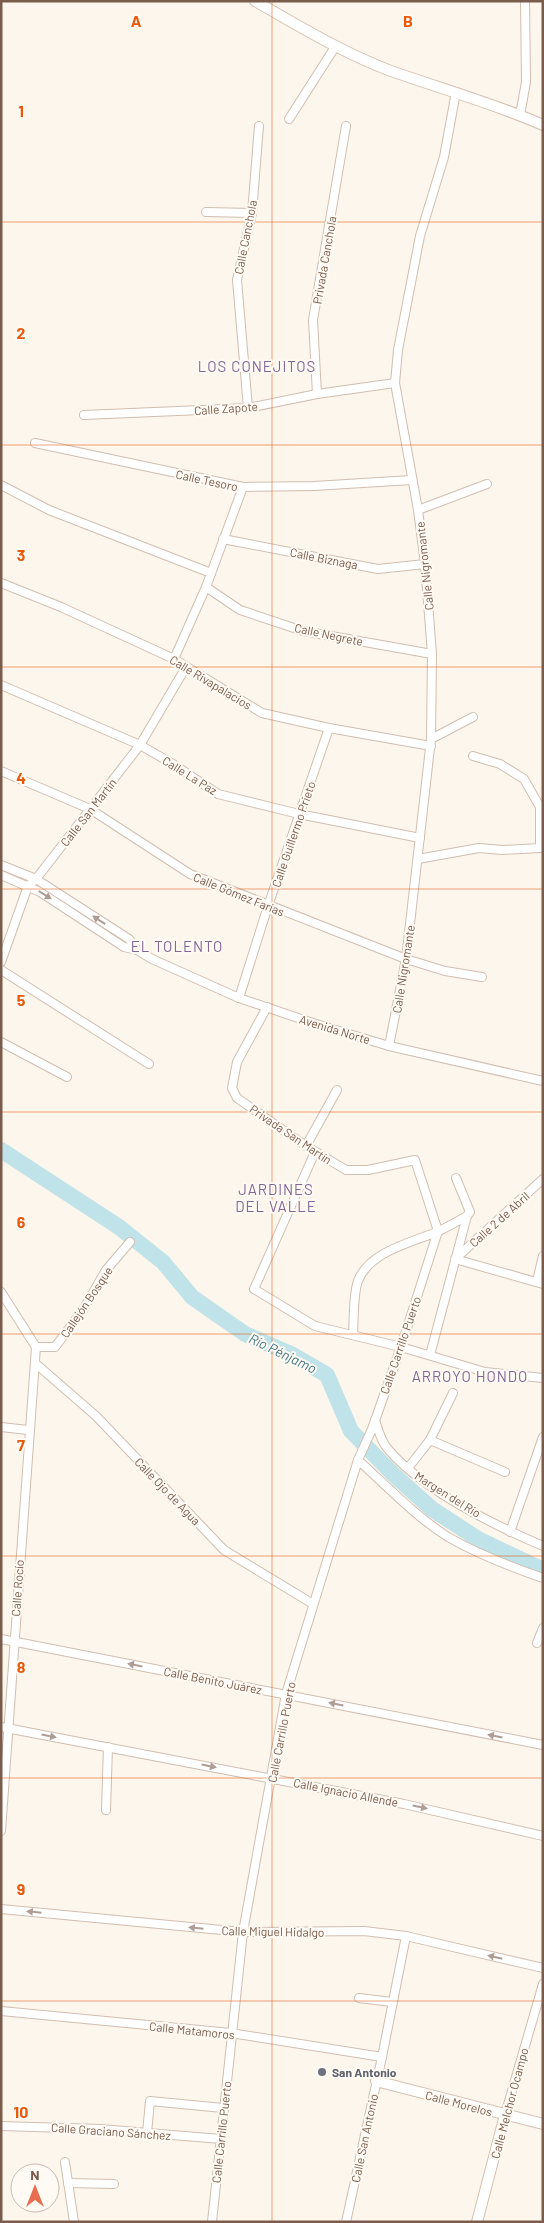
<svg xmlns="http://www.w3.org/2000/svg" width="544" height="2223" font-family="Barlow,sans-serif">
  <rect width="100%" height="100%" fill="#fdf6ec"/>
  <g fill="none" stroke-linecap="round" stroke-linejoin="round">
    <polyline stroke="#bfe3e8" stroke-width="16" points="1,1150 119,1227 163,1262 192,1297 245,1334 291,1354 327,1375 351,1431 393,1474 432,1509 478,1539 543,1570"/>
    <g stroke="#d1beb0" stroke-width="10">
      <g id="street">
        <polyline points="520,115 526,82 525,1"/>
        <polyline points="289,119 335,47"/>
        <polyline points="206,212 252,213"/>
        <polyline points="317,394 313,320 346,126"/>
        <polyline points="248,408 237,280 252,213 259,126"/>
        <polyline points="84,415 248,408 317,394 395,383"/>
        <polyline points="35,443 243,487 314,486 412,480"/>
        <polyline points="1,485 49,510 211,573"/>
        <polyline points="418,510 487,484"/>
        <polyline points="223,539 378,569 425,564"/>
        <polyline points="1,583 61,607 174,659 262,713 329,728 431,746"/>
        <polyline points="206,587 240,610 303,631 432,654"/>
        <polyline points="174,659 206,587 243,487"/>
        <polyline points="1,685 140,745 173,764 218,794 299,814 420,838"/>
        <polyline points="431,739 473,717"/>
        <polyline points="1,771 90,809 190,874 406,959 445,971 482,977"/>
        <polyline points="418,859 479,848 502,850 540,848 540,807 524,779 500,764 473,756"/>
        <polyline points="1,865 36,879 129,939 137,950"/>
        <polyline points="1,875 40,892 124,947 137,950 152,959 239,998 313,1023 389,1046 543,1081"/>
        <polyline points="1,962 28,886 36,879 140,745 186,667"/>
        <polyline points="1,970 149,1064"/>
        <polyline points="239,998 268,906 329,728"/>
        <polyline points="1,1042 67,1077"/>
        <polyline points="389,1046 406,959 431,739 432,654 425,564 418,510 395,383 398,350 420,236 444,157 456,92"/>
        <polyline points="306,1146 337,1090"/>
        <polyline points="315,1152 254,1289 315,1326 401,1347 485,1372 543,1378"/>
        <polyline points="455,1259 543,1179"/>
        <polyline points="455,1259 543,1284"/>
        <polyline points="537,1281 543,1256"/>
        <polyline points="1,1292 36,1347"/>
        <path d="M353,1335C354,1320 353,1294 358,1281C369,1251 414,1242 439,1231C449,1226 458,1221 467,1216L470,1212L456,1178"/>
        <polyline points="36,1347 55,1347 83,1310 106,1270 130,1242"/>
        <polyline points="430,1355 467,1216"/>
        <polyline points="35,1363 96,1416 224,1550 313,1604"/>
        <path d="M375,1420C378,1429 381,1441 387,1448C421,1489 494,1525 543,1546"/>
        <polyline points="1,1427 28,1430"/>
        <polyline points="430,1440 505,1472"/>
        <path d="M358,1460C387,1486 415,1516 448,1537C474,1552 514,1568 543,1578"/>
        <polyline points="408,1468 430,1440 453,1393"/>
        <polyline points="510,1532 543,1437"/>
        <polyline points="1,1639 543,1745"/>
        <polyline points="537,1643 543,1628"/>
        <polyline points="1,1727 404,1804 543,1836"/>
        <polyline points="106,1810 108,1747"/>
        <polyline points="1,1831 36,1347"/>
        <polyline points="1,1909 243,1932 364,1931 406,1936 543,1968"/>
        <polyline points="359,1998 392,2002"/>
        <polyline points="1,2011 231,2033 382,2057"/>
        <polyline points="505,2115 543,1984"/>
        <polyline points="1,2126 100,2129 221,2139"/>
        <polyline points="147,2133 150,2101 223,2108"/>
        <polyline points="65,2162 74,2222"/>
        <polyline points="68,2183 114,2184"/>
        <polyline points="212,2222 243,1932 286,1694 358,1460 372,1429 401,1347 438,1231 415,1160 368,1170 346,1170 306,1146 237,1098 232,1088 237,1062 267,1007"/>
        <polyline points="346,2222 382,2057 406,1936"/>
      </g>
    </g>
    <g stroke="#d6c0b0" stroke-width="12">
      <g id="secondary">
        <path d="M255,1C299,26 343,53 391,71C442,89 493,103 543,125"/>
        <polyline points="376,2081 543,2124"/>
        <polyline points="477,2222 505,2115"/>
      </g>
    </g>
    <use href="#street" stroke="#fff" stroke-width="8"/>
    <use href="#secondary" stroke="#fff" stroke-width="10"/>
  </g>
  <defs><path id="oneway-solid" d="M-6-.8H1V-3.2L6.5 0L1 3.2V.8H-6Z" transform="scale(1.25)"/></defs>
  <g fill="#af9d94">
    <use href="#oneway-solid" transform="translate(45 895) rotate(32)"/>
    <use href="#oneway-solid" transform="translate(99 920) rotate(-147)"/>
    <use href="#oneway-solid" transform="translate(135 1665) rotate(-169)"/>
    <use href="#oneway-solid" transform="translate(336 1704) rotate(-169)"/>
    <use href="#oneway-solid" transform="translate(49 1736) rotate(11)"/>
    <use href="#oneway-solid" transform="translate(495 1736) rotate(-169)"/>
    <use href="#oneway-solid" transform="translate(209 1766) rotate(11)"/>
    <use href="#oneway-solid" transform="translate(420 1807) rotate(12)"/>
    <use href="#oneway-solid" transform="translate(34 1912) rotate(-174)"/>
    <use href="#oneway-solid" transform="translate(196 1928) rotate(-174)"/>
    <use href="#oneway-solid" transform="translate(495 1957) rotate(-167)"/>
  </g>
  <path fill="none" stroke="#e8590c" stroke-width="1" stroke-opacity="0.55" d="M272,1V2222M1,222H543M1,445H543M1,667H543M1,889H543M1,1112H543M1,1334H543M1,1556H543M1,1778H543M1,2001H543"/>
  <circle fill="#6b7280" stroke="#fffaf3" stroke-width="2" cx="322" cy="2072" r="5"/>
  <g text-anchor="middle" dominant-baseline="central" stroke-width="4" stroke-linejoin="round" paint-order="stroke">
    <g font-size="12" fill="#7a5c4d" stroke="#fffaf3">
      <text transform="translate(245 237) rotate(-79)">Calle Canchola</text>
      <text transform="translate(324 260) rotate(-80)">Privada Canchola</text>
      <text transform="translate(226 408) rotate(-4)">Calle Zapote</text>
      <text transform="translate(207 480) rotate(12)">Calle Tesoro</text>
      <text transform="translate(324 558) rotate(11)">Calle Biznaga</text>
      <text transform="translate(424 566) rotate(-96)">Calle Nigromante</text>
      <text transform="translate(329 634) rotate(12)">Calle Negrete</text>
      <text transform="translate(211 682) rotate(31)">Calle Rivapalacios</text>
      <text transform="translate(190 775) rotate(32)">Calle La Paz</text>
      <text transform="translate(88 812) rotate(-52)">Calle San Martín</text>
      <text transform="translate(293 834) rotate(-71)">Calle Guillermo Prieto</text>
      <text transform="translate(239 894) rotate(22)">Calle Gómez Farías</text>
      <text transform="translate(403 969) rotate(-81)">Calle Nigromante</text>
      <text transform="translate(335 1029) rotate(17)">Avenida Norte</text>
      <text transform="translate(291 1134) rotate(34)">Privada San Martín</text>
      <text transform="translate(499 1219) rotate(-42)">Calle 2 de Abril</text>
      <text transform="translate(86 1302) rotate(-56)">Callejón Bosque</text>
      <text transform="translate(400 1345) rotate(-71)">Calle Carrillo Puerto</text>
      <text transform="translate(168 1491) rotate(46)">Calle Ojo de Agua</text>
      <text transform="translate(448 1494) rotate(32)">Margen del Río</text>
      <text transform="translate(17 1588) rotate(-86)">Calle Rocío</text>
      <text transform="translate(213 1680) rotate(11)">Calle Benito Juárez</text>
      <text transform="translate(281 1732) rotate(-79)">Calle Carrillo Puerto</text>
      <text transform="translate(346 1792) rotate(11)">Calle Ignacio Allende</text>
      <text transform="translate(273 1931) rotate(1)">Calle Miguel Hidalgo</text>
      <text transform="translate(192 2030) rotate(6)">Calle Matamoros</text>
      <text transform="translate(459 2103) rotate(15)">Calle Morelos</text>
      <text transform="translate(509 2103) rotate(-75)">Calle Melchor Ocampo</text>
      <text transform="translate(111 2131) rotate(4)">Calle Graciano Sánchez</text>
      <text transform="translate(221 2132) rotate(-84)">Calle Carrillo Puerto</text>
      <text transform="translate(364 2138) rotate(-78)">Calle San Antonio</text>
    </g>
    <g font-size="12" font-weight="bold" fill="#5b616d" stroke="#fffaf3" text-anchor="start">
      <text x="332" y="2072">San Antonio</text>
    </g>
    <g font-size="14" font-style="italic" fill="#437c86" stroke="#fffaf3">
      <text transform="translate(283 1353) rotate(26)">Río Pénjamo</text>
    </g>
    <g font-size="15" letter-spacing="1" fill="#846695" stroke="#fffaf3">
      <text x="257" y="366">LOS CONEJITOS</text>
      <text x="177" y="946">EL TOLENTO</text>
      <text x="276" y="1189">JARDINES<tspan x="276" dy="17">DEL VALLE</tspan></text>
      <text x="470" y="1376">ARROYO HONDO</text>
    </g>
  </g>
  <g font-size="16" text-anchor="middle" font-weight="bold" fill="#e8590c" stroke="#fffaf3" stroke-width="4" stroke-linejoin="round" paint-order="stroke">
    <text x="136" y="27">A</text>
    <text x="408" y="27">B</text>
    <text x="21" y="117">1</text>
    <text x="21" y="339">2</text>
    <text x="21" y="561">3</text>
    <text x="21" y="784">4</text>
    <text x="21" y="1006">5</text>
    <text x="21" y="1228">6</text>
    <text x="21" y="1451">7</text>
    <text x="21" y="1673">8</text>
    <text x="21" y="1895">9</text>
    <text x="21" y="2118">10</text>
  </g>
  <rect width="544" height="2223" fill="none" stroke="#7a5c4d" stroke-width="5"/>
  <g transform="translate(35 2188)"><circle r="24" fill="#fffaf3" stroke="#cabbb1"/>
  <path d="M0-4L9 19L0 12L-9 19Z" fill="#e76f51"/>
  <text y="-8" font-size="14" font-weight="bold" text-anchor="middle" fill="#7a5c4d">N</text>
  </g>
</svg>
